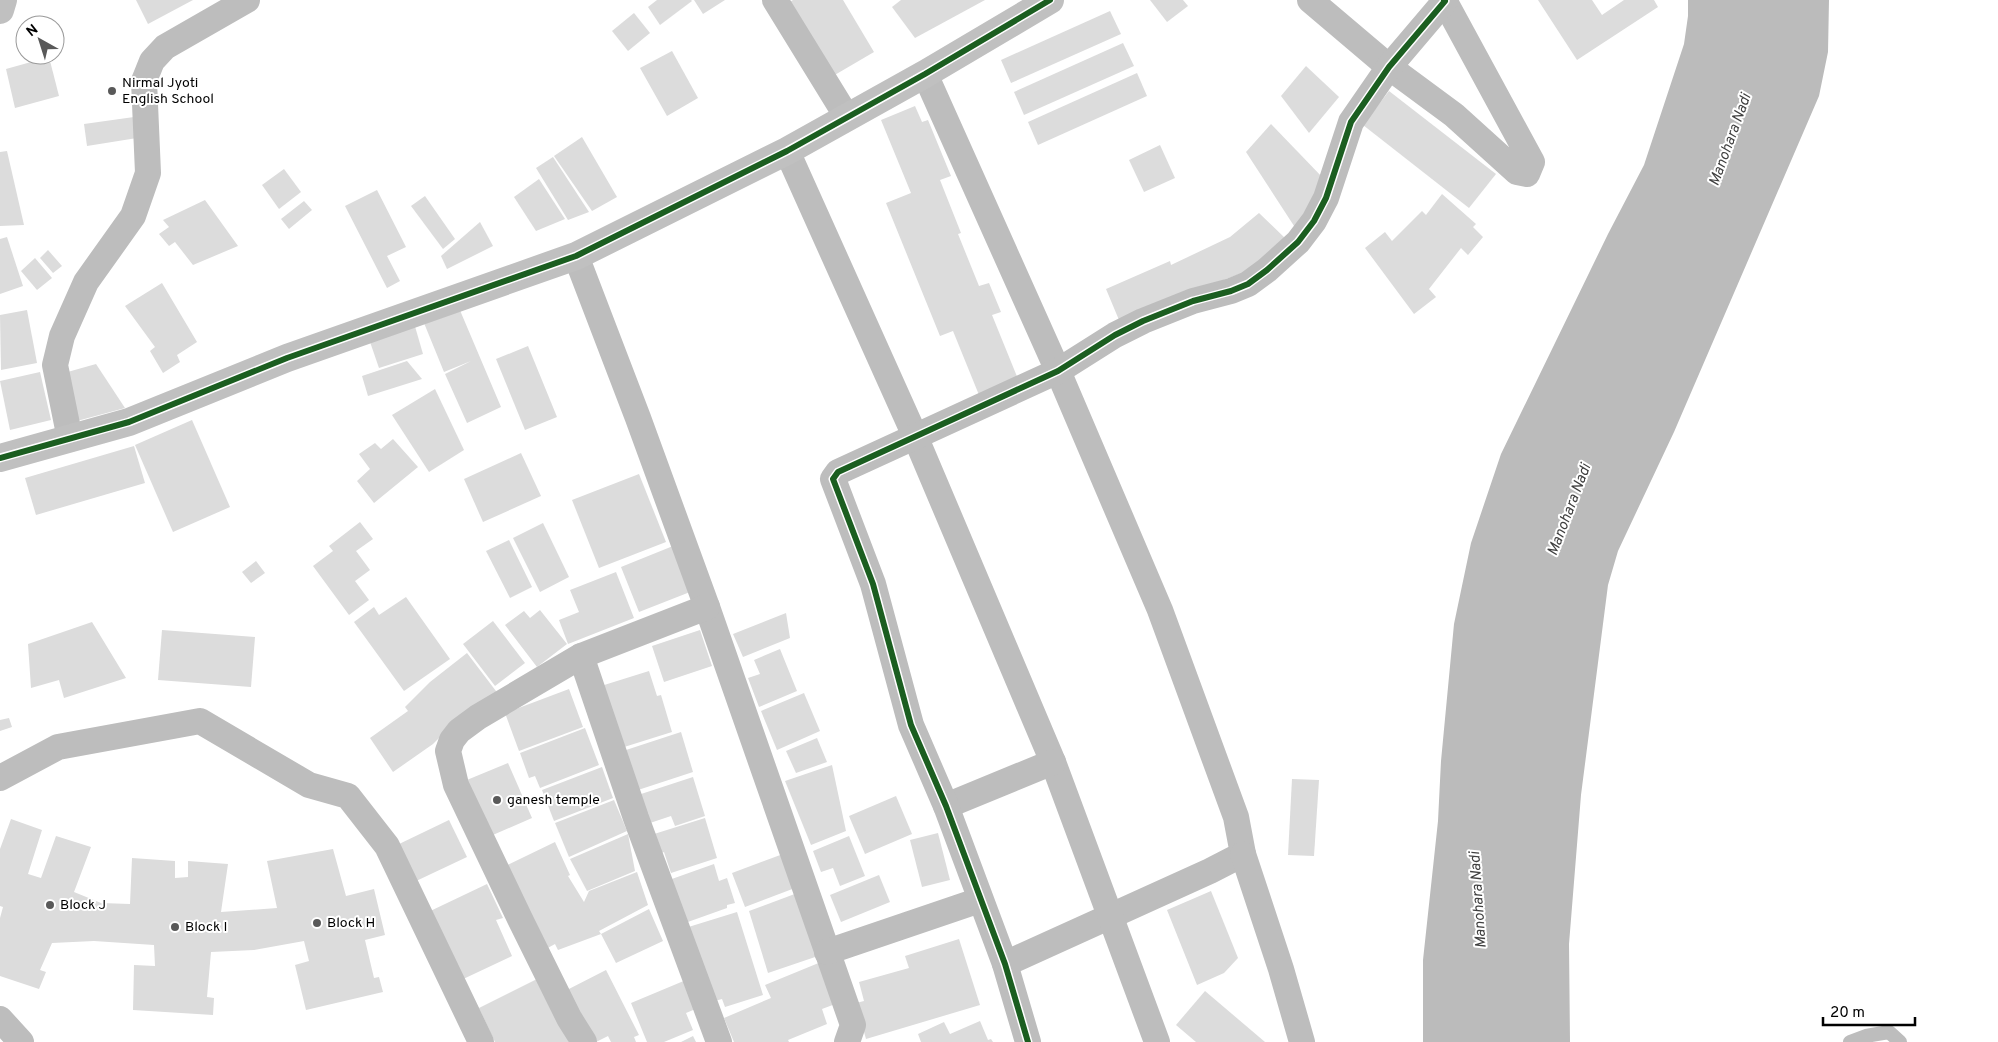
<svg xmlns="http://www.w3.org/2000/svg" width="1998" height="1042" font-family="Overpass,sans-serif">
  <rect width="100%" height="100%" fill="#fff"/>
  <polygon fill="#bbb" points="1688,0 1829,0 1828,52 1819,96 1674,432 1618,551 1608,585 1581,795 1569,944 1570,1042 1423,1042 1423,960 1438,821 1441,761 1454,624 1471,543 1501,454 1608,234 1644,165 1684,44 1688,16"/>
  <g fill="#dcdcdc">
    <polygon points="136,0 193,0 148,24"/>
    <polygon points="657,0 691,0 692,1 660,25 648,7"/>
    <polygon points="694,0 725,0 703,14"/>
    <polygon points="793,0 843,0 874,52 833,76 788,3"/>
    <polygon points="901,0 985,0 915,38 892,7"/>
    <polygon points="1150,0 1183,0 1188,6 1167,22"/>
    <polygon points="1538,0 1592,0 1602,15 1624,0 1654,0 1658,7 1577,60"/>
    <polygon points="1110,11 1121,34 1011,83 1001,60"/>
    <polygon points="634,13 650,33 628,51 612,31"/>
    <polygon points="1123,43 1134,66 1024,115 1014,92"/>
    <polygon points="672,51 698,98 667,116 640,68"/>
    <polygon points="49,57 59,96 15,108 6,69"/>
    <polygon points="1306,66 1339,97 1309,133 1281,96"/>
    <polygon points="1137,73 1147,96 1038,145 1028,122"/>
    <polygon points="1389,91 1496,174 1469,208 1363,125"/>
    <polygon points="915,106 922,122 928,120 951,176 940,180 961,233 958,234 979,286 989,283 1001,312 992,315 1018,379 979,395 953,331 940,336 886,203 911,193 881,120"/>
    <polygon points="134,117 137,138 87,146 84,124"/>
    <polygon points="1271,124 1324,179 1296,229 1246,152"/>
    <polygon points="582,137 617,197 592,211 554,156"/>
    <polygon points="1160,145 1175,178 1144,192 1129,160"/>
    <polygon points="7,151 24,225 0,226 0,152"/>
    <polygon points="553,157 589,212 568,220 536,168"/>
    <polygon points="284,169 301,192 279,209 262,185"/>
    <polygon points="539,179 565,219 536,231 514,197"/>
    <polygon points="377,190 406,247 387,256 400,281 387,288 345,206"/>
    <polygon points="1442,194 1476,224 1473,227 1483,237 1468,255 1461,248 1429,289 1436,297 1414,314 1365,248 1385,232 1392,241 1422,211 1426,215"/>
    <polygon points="425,196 455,239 443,249 411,206"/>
    <polygon points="205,200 238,246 193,265 175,242 169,246 159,234 169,227 163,220"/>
    <polygon points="304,201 312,210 289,229 281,219"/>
    <polygon points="1259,213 1286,239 1247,271 1119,320 1106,289 1170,261 1171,265 1230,237"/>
    <polygon points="480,222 493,246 447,269 441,256"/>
    <polygon points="7,237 23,286 0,294 0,239"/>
    <polygon points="48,250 62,266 53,273 40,258"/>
    <polygon points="35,258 52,278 37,290 21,271"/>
    <polygon points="162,283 197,342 177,355 180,362 163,373 150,351 155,347 125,306"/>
    <polygon points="459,308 501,407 467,423 445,374 471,361 444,372 424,323"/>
    <polygon points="27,310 37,363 1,370 0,315"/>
    <polygon points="414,323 423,354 379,368 369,339"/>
    <polygon points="528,346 557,417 525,430 496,359"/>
    <polygon points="407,361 422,379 368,396 362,376"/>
    <polygon points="96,364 125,408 77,421 64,373"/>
    <polygon points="40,372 51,420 10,430 0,381"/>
    <polygon points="435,389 464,450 429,472 392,415"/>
    <polygon points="192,420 230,507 173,532 135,445"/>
    <polygon points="393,439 418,467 374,503 357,481 370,469 359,454 375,443 381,449"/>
    <polygon points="134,446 145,483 36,515 25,478"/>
    <polygon points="521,453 541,496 483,522 464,479"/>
    <polygon points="639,474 666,542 599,568 572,500"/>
    <polygon points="360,522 373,539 356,551 370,570 355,581 369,600 349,615 313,566 333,551 329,546"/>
    <polygon points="543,523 569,577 540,592 513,538"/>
    <polygon points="509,540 532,587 510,598 486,551"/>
    <polygon points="673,546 690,592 639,612 621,567"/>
    <polygon points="256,561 265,573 251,583 242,572"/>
    <polygon points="616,572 634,618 568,644 559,620 579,612 570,590"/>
    <polygon points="406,597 450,659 404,691 354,622 374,607 379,615"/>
    <polygon points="540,610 567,644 537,667 505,625 524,611 530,618"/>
    <polygon points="786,613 790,638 743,657 733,634"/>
    <polygon points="493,621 525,663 495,686 463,644"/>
    <polygon points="92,622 126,678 64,698 59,680 31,688 28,644"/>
    <polygon points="162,630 255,637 251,687 158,680"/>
    <polygon points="700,630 712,666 664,682 652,646"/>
    <polygon points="780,649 797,691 759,707 748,678 760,674 754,660"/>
    <polygon points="467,653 499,695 458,719 433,744 393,772 370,738 408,711 405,707 430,682"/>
    <polygon points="649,671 657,696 661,695 672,732 621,748 601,686"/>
    <polygon points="569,689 583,727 519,751 505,713"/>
    <polygon points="804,693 820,731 777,750 761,711"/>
    <polygon points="9,718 12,727 0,731 0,720"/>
    <polygon points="585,728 599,765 540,788 535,776 529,778 520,753"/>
    <polygon points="681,732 693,772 638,790 626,750"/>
    <polygon points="817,738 827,762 796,773 786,751"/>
    <polygon points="508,763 532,818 486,838 462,782"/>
    <polygon points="832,765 846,831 811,845 785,781"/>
    <polygon points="602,767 613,798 554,821 542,790"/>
    <polygon points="693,777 705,816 675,826 671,816 647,824 638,795"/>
    <polygon points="1292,779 1319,780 1314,856 1288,855"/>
    <polygon points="896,796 912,834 865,854 849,816"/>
    <polygon points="614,800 627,831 569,857 555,823"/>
    <polygon points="705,818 717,858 671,873 664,852 657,855 651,835"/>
    <polygon points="11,819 42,830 28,874 41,878 56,836 91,847 74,892 101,903 130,904 132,858 175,861 175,878 188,877 188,861 228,864 221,912 277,908 267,861 333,849 346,896 374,889 385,935 365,940 374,978 379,977 383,992 306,1010 295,965 309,961 304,941 254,950 211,952 207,997 214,998 213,1015 133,1010 134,965 155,966 154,945 94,941 52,943 40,970 46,972 39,989 0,976 0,918 3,907 0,906 0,849"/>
    <polygon points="449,820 467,857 414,882 397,845"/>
    <polygon points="938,833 950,880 922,887 910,840"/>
    <polygon points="628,834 635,871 587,891 570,859"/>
    <polygon points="849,836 865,876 840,886 833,868 821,872 813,851"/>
    <polygon points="555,842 570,875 568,876 584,902 589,891 637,872 648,905 599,931 601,934 649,909 663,941 616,963 601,934 558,950 555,944 544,950 501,868"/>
    <polygon points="783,854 795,888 745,907 732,873"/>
    <polygon points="714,864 719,881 727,878 735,903 727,905 727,908 685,923 669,880"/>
    <polygon points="879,875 890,902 841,922 830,895"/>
    <polygon points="487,884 503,918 496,920 512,956 459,981 424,914"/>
    <polygon points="1211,891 1238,958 1224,973 1197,985 1167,910"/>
    <polygon points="800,892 821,955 768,973 749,911"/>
    <polygon points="737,912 763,995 725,1007 722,999 711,1002 682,929"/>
    <polygon points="959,939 980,1005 866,1039 856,1003 864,1001 859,982 909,968 905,956"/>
    <polygon points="821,962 838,1003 822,1009 827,1024 788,1040 789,1042 734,1042 724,1018 771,998 765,985"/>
    <polygon points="606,970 639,1035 634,1037 636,1042 611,1042 608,1036 596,1042 563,992"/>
    <polygon points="537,979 569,1042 495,1042 479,1008"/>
    <polygon points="686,980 698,1008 686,1013 693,1030 664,1042 647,1042 631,1003"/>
    <polygon points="1205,991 1265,1042 1196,1042 1176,1025"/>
    <polygon points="980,1021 988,1040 991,1039 993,1042 921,1042 918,1034 944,1022 950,1034"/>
    <polygon points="693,1036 696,1042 681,1042"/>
  </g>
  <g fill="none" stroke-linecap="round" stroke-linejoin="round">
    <polyline stroke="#bdbdbd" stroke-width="14" points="1850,1042 1866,1036 1889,1032 1900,1042"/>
    <g stroke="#bdbdbd" stroke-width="26">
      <polyline points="775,0 847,117"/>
      <polyline points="1310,0 1389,67 1454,115 1517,172 1527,174 1532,162 1444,0"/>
      <polyline points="925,74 1058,371 1160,610 1236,817 1243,854 1210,871 1005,964"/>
      <polyline points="787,151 915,436 1053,762 1157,1042"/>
      <polyline points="576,256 638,418 707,607 853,1025 847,1042"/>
      <polyline points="70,439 55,365 62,336 86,282 133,216 148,173 144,81 152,61 165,47 247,0"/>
      <polyline points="581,656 636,818 719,1042"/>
      <polyline points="0,778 58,747 200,721 309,785 348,796 387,846 481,1042"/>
      <polyline points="946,806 1053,762"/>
      <polyline points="1243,854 1281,969 1302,1042"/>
      <polyline points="827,952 980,900"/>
      <polyline points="0,1019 21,1042"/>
      <polyline points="584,1042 569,1018 520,919 456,785 448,751 452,740 459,731 478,717 581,656 707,607"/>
      <polyline points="1028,1042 1005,964 946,806 911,725 873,584 833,479 838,472 1058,371 1115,335 1143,321 1193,301 1231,291 1248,284 1267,270 1298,242 1314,221 1326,198 1351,122 1389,67 1445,1"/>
    </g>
    <g stroke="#c0c0c0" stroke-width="28">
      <polyline points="0,10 3,0"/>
      <polyline points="0,458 129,422 287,358 576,256 787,151 925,74 1050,0"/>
    </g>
    <g stroke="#fff" stroke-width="9">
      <g id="cycleway">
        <polyline points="0,458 129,422 287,358 576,256 787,151 925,74 1050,0"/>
        <polyline points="1028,1042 1005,964 946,806 911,725 873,584 833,479 838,472 1058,371 1115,335 1143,321 1193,301 1231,291 1248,284 1267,270 1298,242 1314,221 1326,198 1351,122 1389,67 1445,1 1444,0"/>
      </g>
    </g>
    <use href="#cycleway" stroke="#1b5e20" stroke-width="6"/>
  </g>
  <g fill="#595959" stroke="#fff" stroke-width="2">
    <circle cx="112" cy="91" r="5"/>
    <circle cx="497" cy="800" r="5"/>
    <circle cx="50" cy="905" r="5"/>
    <circle cx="317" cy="923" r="5"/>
    <circle cx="175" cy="927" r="5"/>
  </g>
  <g text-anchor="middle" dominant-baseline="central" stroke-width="4" stroke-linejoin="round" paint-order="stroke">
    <g font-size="14" fill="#000" stroke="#fff" text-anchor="start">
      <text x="122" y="83">Nirmal Jyoti<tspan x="122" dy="16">English School</tspan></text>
      <text x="507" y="800">ganesh temple</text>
      <text x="60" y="905">Block J</text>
      <text x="327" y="923">Block H</text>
      <text x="185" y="927">Block I</text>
    </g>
    <g font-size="15" font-style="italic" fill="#3f3f3f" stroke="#fff">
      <text transform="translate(1731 140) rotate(-70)">Manohara Nadi</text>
      <text transform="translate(1570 510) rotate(-69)">Manohara Nadi</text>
      <text transform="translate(1479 900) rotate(-94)">Manohara Nadi</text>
    </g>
  </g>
  <g transform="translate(40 40) rotate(321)"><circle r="24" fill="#ffffff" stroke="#999999"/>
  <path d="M0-4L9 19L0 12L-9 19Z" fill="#595959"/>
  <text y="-8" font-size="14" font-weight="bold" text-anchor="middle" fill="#000000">N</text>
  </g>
  <path d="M1823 1017v8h92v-8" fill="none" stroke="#000000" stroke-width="2.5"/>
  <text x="1830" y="1017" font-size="15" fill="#000000" stroke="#ffffff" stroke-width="4" paint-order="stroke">20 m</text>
</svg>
